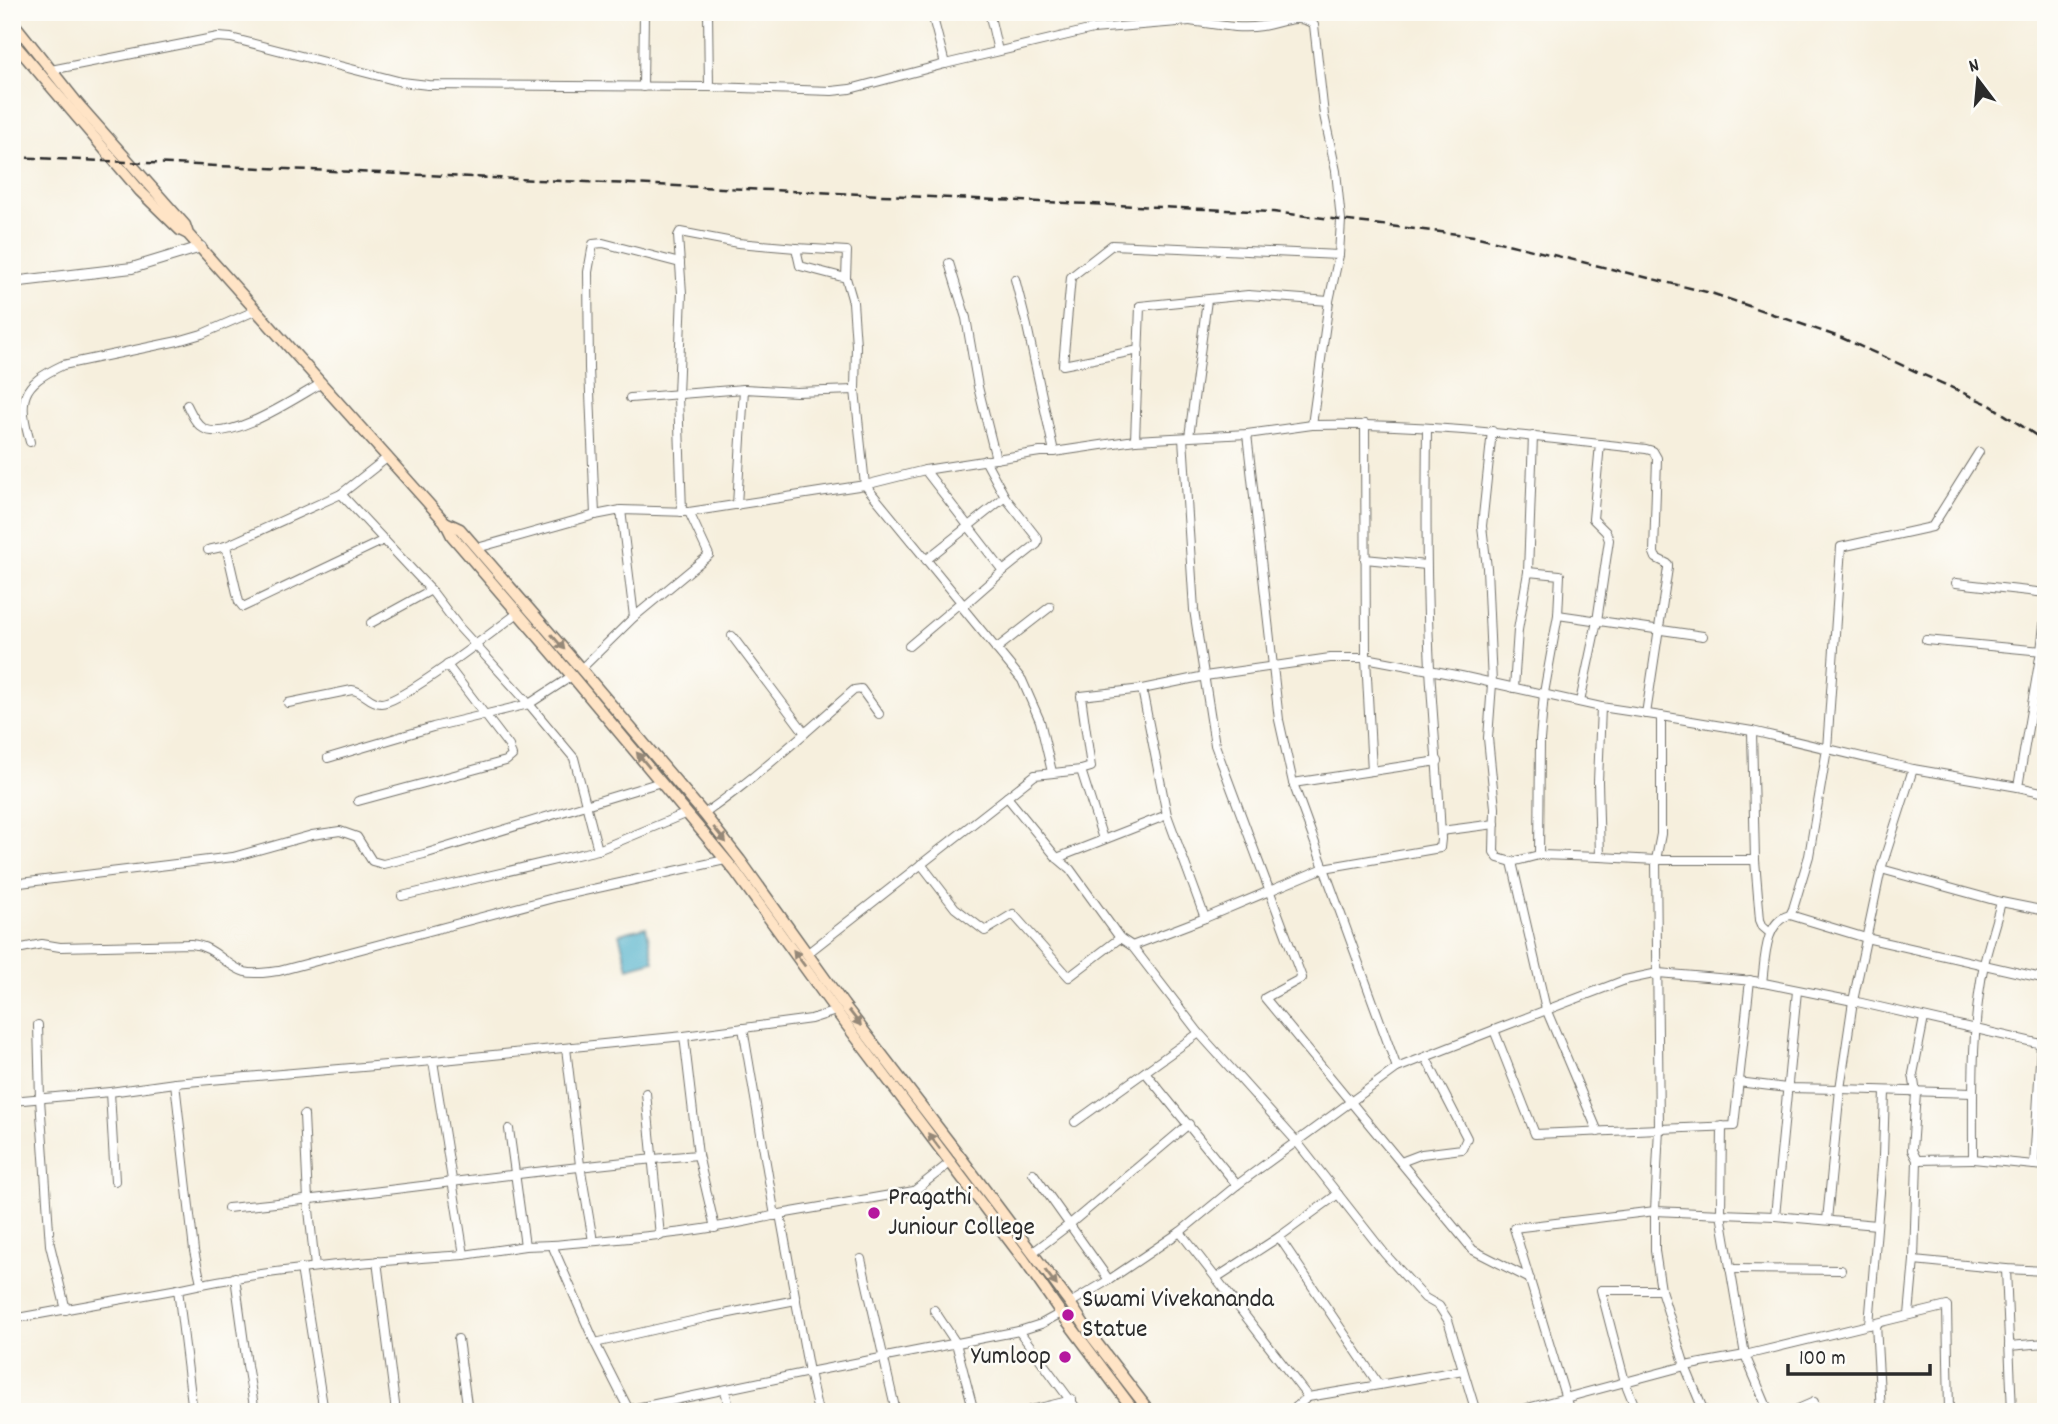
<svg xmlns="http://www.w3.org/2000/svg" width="2058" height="1424" font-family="Dekko,sans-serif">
  <rect width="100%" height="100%" fill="#fdfcf7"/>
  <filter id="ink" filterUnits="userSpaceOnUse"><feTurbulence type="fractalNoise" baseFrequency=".0143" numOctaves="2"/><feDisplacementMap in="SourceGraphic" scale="14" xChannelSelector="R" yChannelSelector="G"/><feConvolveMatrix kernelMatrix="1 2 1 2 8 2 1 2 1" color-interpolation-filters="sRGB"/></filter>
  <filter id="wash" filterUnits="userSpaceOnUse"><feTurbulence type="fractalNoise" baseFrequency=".00686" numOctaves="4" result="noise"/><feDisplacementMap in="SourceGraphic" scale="28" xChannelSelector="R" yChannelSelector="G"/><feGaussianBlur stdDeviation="1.57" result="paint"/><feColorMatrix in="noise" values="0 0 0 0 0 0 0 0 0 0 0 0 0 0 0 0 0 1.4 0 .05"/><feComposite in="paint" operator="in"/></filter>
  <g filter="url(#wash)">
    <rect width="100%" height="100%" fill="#f6efdd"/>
    <polygon fill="#4aadc9" stroke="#3a6c7a" stroke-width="2" points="646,927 654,961 628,968 619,934"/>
  </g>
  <g filter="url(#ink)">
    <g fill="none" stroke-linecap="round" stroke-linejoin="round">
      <g stroke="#727069" stroke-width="10">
        <g id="minor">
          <polyline points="708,12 709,87"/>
          <polyline points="989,12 998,51"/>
          <polyline points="932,14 945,64"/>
          <path d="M1190,21C1214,24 1238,30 1262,26C1279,24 1299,12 1314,25L1324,115L1336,171L1341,220L1339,255"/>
          <polyline points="51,70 218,37 231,38 402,82 428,85 709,87 832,91 850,89 945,64 1093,29 1190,21 1191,12"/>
          <polyline points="643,87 644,12"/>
          <polyline points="949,263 966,318 978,387 996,459"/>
          <polyline points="846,278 800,266 796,248 847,251 846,278 853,302 856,345 855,390 865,485 961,602 909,646"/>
          <polyline points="1015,279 1027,326 1054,452"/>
          <path d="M1139,350L1063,365L1071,277L1112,245L1339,255L1329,301L1312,425C1409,423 1504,433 1600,444L1593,519L1606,532L1609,540L1597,621L1580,702"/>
          <polyline points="630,398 744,389"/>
          <path d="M187,405C191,413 195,423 203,428C228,444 297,397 322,383"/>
          <polyline points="1365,424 1366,658 1372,771 1438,761"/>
          <polyline points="1492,431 1482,526 1487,568 1492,684 1488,738 1495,808 1494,852 1498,858 1512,862 1539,855"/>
          <polyline points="1247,434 1279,720 1293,783 1397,1068"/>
          <polyline points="1189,437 1207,300"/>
          <polyline points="1183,438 1194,610 1215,745 1302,978 1265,998 1473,1250 1530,1279"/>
          <polyline points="1135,440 1140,306 1248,295 1329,301"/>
          <path d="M30,442C18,399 20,385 63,365L178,341L202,334L257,310"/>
          <polyline points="1600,444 1646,449 1653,451 1657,458 1654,553 1656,558 1668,564 1668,568 1646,714"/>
          <polyline points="985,460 1005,497 1038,539 1037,544 1003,571"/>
          <polyline points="925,470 1003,571 962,607 1022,680 1040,721 1052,772"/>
          <polyline points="341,494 431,590 459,627 529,704 574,758 598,850"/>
          <polyline points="737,505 744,389 796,392 855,390"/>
          <polyline points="621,510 634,617 709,555 689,512"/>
          <polyline points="682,512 678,395 682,293 678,236 680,232 738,243 796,248"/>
          <polyline points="595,515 589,368 588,272 593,244 603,243 680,263"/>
          <polyline points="384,540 243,607 239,602 226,546 341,494 388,457"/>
          <polyline points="477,548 595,515 621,510 689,512 865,485 925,470 1040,452 1054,452 1135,440 1247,434 1312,425"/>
          <polyline points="208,550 226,546"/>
          <polyline points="1365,559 1426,565"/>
          <polyline points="926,560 1005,497"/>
          <polyline points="1528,572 1533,436"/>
          <polyline points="1956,583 2046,593"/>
          <polyline points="2046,607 2041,651 2018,787 2046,793"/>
          <polyline points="1558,615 1703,636"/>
          <polyline points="371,623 431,590"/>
          <polyline points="732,636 805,733"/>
          <polyline points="1926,640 2043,651"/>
          <polyline points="996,649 1050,607"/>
          <polyline points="581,669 634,617"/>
          <polyline points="1514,688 1518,630 1528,572 1560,575 1558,615 1544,693 1540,740 1539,855 1600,857"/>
          <path d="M1142,689L1167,815L1205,918L1324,868L1440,848L1441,839C1439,782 1433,725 1430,668C1426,588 1426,508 1427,428"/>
          <path d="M288,703L352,690C364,691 369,703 381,703C402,703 495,630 518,613"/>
          <polyline points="1601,707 1598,782 1600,857 1656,860 1755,860"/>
          <polyline points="1661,716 1752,731 1913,769"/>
          <polyline points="1752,731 1755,860 1760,920 1763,927 1770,933"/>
          <polyline points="328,758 433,727 529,704 572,676"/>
          <polyline points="1081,770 1103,839"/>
          <polyline points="1293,783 1372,771"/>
          <polyline points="1007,797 1035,775 1081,770 1091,767 1081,696 1142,689 1205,676 1330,658 1366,658 1461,676 1601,707 1661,716 1661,834 1656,860 1659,1128 1655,1211 1721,1214 1745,1355 1769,1412"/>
          <polyline points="358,801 506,761 512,756 509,746 447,665"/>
          <path d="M704,814C757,777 805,733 854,690L861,689L879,714"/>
          <polyline points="1441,831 1495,824"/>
          <polyline points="1057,858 1167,815"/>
          <polyline points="1512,862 1546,1009 1598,1132"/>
          <polyline points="921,864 955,908 985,931 1013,914 1069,977 1120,938"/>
          <polyline points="1881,869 1853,1001 1840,1089 1973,1093"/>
          <polyline points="12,884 233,857 312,835 340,831 357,837 372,861 383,864 424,854 661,782"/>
          <polyline points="402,896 598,850 687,813"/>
          <polyline points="2001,902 2046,911"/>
          <polyline points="1790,915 1866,938 2046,979"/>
          <polyline points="1132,946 1205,918"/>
          <path d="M12,950L42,944L60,947L191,944C215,946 224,965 245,972C256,975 268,972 279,971L561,896L725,860"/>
          <polyline points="808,953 1007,797 1057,858 1070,869 1120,938 1132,946 1199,1033 1297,1142 1385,1254 1425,1298 1439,1306 1448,1320 1476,1412"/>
          <path d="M1762,983C1765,962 1764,921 1790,915L1793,909L1809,856L1827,749L1841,547L1932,527L1979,452"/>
          <polyline points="38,1025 40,1099 50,1245 66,1310"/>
          <polyline points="743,1028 775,1216"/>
          <polyline points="1494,1030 1625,980 1658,973 1754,981 1853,1001 2046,1045"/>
          <polyline points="684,1036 698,1155 715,1228"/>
          <polyline points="2041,1044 2034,1165 2046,1166"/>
          <polyline points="566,1048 580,1165 593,1241"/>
          <polyline points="1145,1072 1237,1185"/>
          <polyline points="1738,1082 1787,1088 1840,1089 1827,1220"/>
          <polyline points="175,1083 194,1251 201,1283"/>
          <polyline points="110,1092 115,1181"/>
          <polyline points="646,1093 660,1236"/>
          <polyline points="12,1101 110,1092 175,1083 433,1061"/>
          <polyline points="304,1115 308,1200 315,1267"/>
          <polyline points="1075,1122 1199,1033"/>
          <polyline points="1722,1126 1721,1214 1775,1216 1877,1225"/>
          <polyline points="509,1129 525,1246"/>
          <polyline points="1973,1159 2034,1165"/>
          <path d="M1917,1160L1973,1159C1973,1095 1971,1028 1984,964C1989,943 1996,922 2001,902L1881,869L1913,769L2018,787"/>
          <polyline points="1401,1162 1422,1154 1462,1149 1467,1138 1426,1058"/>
          <polyline points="1033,1173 1109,1280"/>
          <path d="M228,1208C385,1193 541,1168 698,1155"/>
          <polyline points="1775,1216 1797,991"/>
          <polyline points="1180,1232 1216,1278"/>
          <polyline points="1279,1237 1338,1194"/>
          <polyline points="552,1245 525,1246 464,1255 433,1061 684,1036 811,1019 836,1011"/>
          <polyline points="1032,1253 1070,1224 1189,1124"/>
          <polyline points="861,1259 896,1412"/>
          <polyline points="1914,1260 2006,1269 2046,1271"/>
          <polyline points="377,1261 396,1412"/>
          <polyline points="301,1268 324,1412"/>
          <polyline points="1730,1269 1841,1270"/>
          <polyline points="2006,1269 2012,1412"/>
          <polyline points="235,1277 247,1365 255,1412"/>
          <polyline points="1070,1303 1109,1280 1180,1232 1237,1185 1397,1068 1494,1030 1535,1134 1734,1126 1750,980"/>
          <polyline points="934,1310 956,1343 974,1412"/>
          <polyline points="1909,1315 1914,1260 1917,1160 1912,1150 1916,1093 1913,1074 1924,1018"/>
          <polyline points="12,1319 178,1289"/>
          <polyline points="1876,1324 1881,1412"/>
          <polyline points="1869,1325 1883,1156 1885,1091"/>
          <polyline points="1019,1331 1079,1412"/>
          <polyline points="458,1339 468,1412"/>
          <polyline points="595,1343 709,1317 796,1300"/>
          <polyline points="2009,1346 2046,1343"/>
          <polyline points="725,1390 730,1412"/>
          <polyline points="1308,1397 1379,1385"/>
          <path d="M193,1412L178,1289C272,1268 368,1262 464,1255"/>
          <polyline points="617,1412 809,1372 780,1214 914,1191 951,1162"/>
          <path d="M630,1412L595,1343L552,1245C628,1238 705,1233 780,1214"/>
          <polyline points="818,1412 809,1372 1019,1331 1041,1324 1061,1313"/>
          <polyline points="1023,1412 1072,1400"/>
          <polyline points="1290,1412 1308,1397 1216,1278 1279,1237 1379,1385 1463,1370"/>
          <polyline points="1513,1412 1685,1366 1745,1355 1947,1306 1949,1412"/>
          <polyline points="1570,1412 1514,1228 1655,1211 1655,1251 1661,1290"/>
          <polyline points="1637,1412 1625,1382 1601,1290 1661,1290 1685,1366 1704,1412"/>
          <polyline points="1791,1412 1814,1402"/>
        </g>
      </g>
      <g stroke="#727069" stroke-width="12">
        <polyline id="tertiary" points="12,282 132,268 201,247"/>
      </g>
      <g stroke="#727069" stroke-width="13">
        <g id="secondary">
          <polyline points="12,21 79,105 185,225 188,234 445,522 452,536 572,676 735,871 836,1011 1024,1260 1061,1313 1135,1412"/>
          <polyline points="12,41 140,191 180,230 186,233"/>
          <polyline points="445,522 460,529 581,669 704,814 740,860 844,1005 959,1155 1070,1303 1093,1338 1150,1412"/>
        </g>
      </g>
      <use href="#minor" stroke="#fff" stroke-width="8"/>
      <use href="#tertiary" stroke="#fff" stroke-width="10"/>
      <use href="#secondary" stroke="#ffe4c6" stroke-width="10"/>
      <polyline stroke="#2b2b2b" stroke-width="2.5" stroke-dasharray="10 5" stroke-linecap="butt" points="12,157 1273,212 1474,236 1711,293 1842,338 1990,405 2046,442"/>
    </g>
    <defs><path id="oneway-solid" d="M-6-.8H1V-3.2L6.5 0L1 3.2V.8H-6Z" transform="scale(1.75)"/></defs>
    <g fill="#958878">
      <use href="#oneway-solid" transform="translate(558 642) rotate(49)"/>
      <use href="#oneway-solid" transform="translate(643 760) rotate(-130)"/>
      <use href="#oneway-solid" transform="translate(720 835) rotate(51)"/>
      <use href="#oneway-solid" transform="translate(799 958) rotate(-126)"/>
      <use href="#oneway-solid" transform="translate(855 1018) rotate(52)"/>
      <use href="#oneway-solid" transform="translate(934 1141) rotate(-127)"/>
      <use href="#oneway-solid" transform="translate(1051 1278) rotate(53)"/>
    </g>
  </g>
  <g fill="#b5179e" stroke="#fdfcf7" stroke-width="2.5">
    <circle cx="874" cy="1213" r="7"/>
    <circle cx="1068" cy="1315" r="7"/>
    <circle cx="1065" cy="1357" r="7"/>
  </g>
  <g text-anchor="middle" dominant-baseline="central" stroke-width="5" stroke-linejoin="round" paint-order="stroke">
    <g font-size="26" fill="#2b2b2b" stroke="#fdfcf7" text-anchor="start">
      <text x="888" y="1198">Pragathi<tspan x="888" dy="30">Juniour College</tspan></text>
      <text x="1082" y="1300">Swami Vivekananda<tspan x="1082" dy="30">Statue</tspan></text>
      <text x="1051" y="1357" text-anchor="end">Yumloop</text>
    </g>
  </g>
  <rect width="2058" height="1424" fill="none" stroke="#fdfcf7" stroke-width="42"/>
  <g transform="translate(1978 80) rotate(344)" stroke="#fdfcf7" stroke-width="5" paint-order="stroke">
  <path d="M0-5L12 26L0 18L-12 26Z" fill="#2b2b2b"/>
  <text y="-10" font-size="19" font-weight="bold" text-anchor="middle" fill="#2b2b2b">N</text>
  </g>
  <path d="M1788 1364v10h142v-10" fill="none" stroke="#2b2b2b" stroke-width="3.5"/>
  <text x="1799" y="1364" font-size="21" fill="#2b2b2b" stroke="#fdfcf7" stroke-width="5" paint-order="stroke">100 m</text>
</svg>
